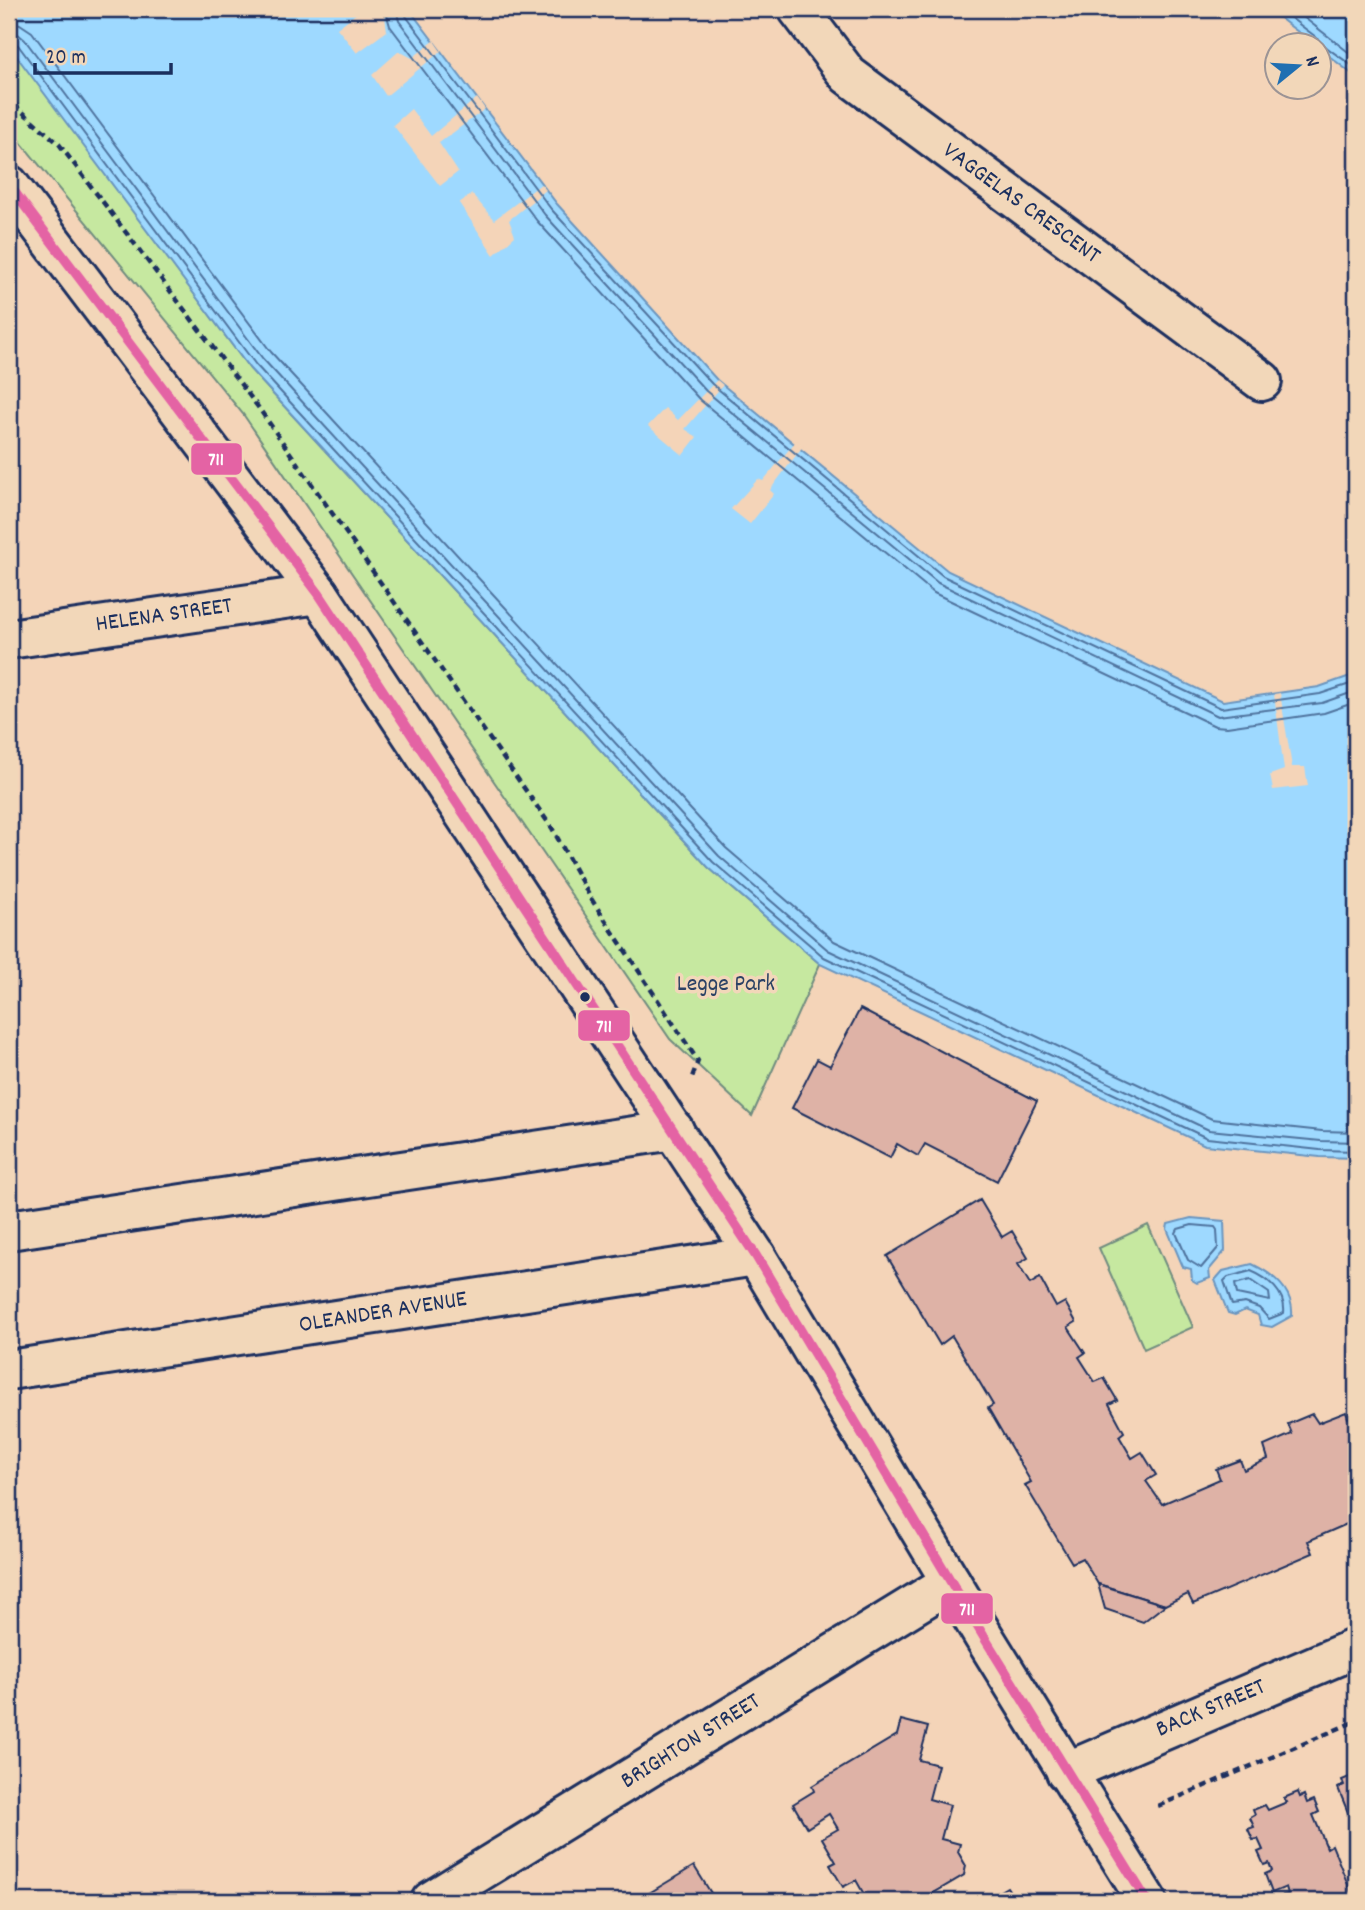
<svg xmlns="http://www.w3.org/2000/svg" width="1365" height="1910" font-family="Dekko,sans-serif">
  <rect width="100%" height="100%" fill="#f4d4b8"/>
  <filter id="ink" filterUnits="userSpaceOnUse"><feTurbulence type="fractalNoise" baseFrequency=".0143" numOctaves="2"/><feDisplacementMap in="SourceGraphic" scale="14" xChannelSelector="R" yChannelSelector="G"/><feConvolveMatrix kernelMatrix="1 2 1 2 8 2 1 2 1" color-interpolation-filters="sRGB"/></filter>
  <g filter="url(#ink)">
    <g fill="#c6e8a0" stroke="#708c7f" stroke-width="2">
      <polygon points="9,43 250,369 708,867 820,964 752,1116 670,1039 243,414 9,128"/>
      <polygon points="1148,1225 1193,1327 1144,1349 1099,1248"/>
    </g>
    <g fill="#9ed9ff" stroke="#6a95bf" stroke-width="2">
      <polygon points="9,9 409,9 557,204 717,380 948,571 1223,701 1319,687 1356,674 1356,1158 1320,1157 1205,1145 820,964 708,867 250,369 12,50 9,43"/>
      <polygon points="1268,9 1356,9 1356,77 1320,49 1320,46 1315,45"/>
      <polygon points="1191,1218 1224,1221 1225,1251 1209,1270 1210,1278 1197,1283 1192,1280 1191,1269 1183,1267 1167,1229 1168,1224"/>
      <path d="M1252,1264C1273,1274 1294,1290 1292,1316L1272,1327L1261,1325L1258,1315L1245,1310L1235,1315L1228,1313L1215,1280L1223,1271Z"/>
    </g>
    <g fill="#f4d4b8">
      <polygon points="362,9 394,9 385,17 387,31 357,53 337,28"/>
      <polygon points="434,41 441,51 386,96 372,75 399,51 412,58"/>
      <polygon points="477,98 485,109 439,143 458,172 440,186 393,125 411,109 431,136"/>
      <polygon points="541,184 546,190 509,220 515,236 494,255 459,203 472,194 494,220"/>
      <polygon points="717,380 723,385 685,429 697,437 683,455 648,426 665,408 678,420"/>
      <polygon points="796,441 803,446 770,490 774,494 750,524 731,509 758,479 763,481"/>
      <polygon points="1280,693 1292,767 1305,767 1308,786 1273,790 1270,775 1284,770 1274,694"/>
    </g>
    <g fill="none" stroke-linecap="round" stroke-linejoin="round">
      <g stroke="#4f739e" stroke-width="2">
        <polyline points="385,9 390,26 537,221 700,400 934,593 1215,726 1227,727 1324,713 1356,702"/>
        <polyline points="396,9 399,21 545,215 706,391 938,583 1218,716 1322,703 1356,691"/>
        <polyline points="404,9 406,16 551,209 712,384 943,576 1221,708 1320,694 1356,682"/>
        <path d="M1279,9L1316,37C1321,46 1346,60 1356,69"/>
        <polyline points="1293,9 1356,58"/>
        <polyline points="9,22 20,24 32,32 271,352 726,848 834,941 1212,1119 1322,1131 1356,1132"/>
        <polyline points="9,33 18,34 25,40 263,359 719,856 828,950 1209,1130 1321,1141 1356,1142"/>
        <polyline points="9,42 18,45 256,365 713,862 824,957 1207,1138 1320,1150 1356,1151"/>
        <polygon points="1192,1225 1215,1227 1217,1230 1218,1248 1201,1268 1188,1260 1176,1233 1178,1229"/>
        <path d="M1251,1271C1268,1278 1286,1293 1284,1313L1269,1319L1259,1308L1245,1303L1232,1305L1224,1281L1228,1277Z"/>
        <polygon points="1250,1280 1269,1293 1270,1301 1237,1294 1235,1284"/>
      </g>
    </g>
    <g fill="#deb2a6" stroke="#1b2f5e" stroke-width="2">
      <polygon points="860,1009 1037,1101 997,1181 925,1144 918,1156 897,1144 890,1158 792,1108 817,1059 830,1066"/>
      <polygon points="980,1200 1002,1237 1012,1231 1028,1258 1018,1264 1030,1284 1040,1278 1056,1307 1065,1302 1076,1322 1068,1327 1085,1353 1079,1357 1095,1382 1104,1378 1117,1400 1109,1404 1124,1432 1119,1436 1132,1458 1142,1452 1156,1475 1146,1481 1162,1504 1220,1479 1216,1469 1240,1460 1244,1470 1268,1459 1264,1446 1292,1434 1288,1424 1312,1414 1318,1423 1346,1412 1348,1418 1356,1415 1356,1520 1308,1541 1313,1553 1193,1604 1188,1594 1165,1605 1098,1584 1082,1558 1072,1563 1025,1485 1031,1482 988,1408 993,1405 952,1336 940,1345 887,1256"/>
      <polygon points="1098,1584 1165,1605 1143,1622 1105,1609"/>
      <polygon points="901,1720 928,1727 919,1760 938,1765 929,1799 950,1805 941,1839 960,1844 958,1852 966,1866 964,1875 920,1901 856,1901 865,1896 856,1880 843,1887 830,1865 836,1862 822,1838 838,1829 829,1814 807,1828 793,1804 814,1791 812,1786 897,1735"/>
      <polygon points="1354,1775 1356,1780 1356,1832 1338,1788 1344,1785 1342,1780"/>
      <polygon points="1298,1792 1300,1797 1304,1795 1307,1803 1314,1800 1319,1812 1313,1815 1327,1848 1332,1845 1353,1897 1356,1896 1356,1901 1285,1901 1283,1895 1288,1894 1286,1887 1272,1893 1265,1874 1272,1871 1269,1863 1264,1865 1258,1852 1263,1850 1258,1839 1253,1840 1248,1829 1254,1827 1250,1818 1255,1815 1253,1810 1265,1805 1268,1810 1287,1802 1284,1798"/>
      <polygon points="694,1866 716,1901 636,1901"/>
      <polygon points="1007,1887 1016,1901 983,1901"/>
    </g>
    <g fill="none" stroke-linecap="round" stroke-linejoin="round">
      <g stroke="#1b2f5e" stroke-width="44">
        <g id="minor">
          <polyline points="798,9 848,75 1262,381"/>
          <polyline points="9,185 319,594 756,1256 984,1637 1147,1901"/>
          <polyline points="9,639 319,594"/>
          <polyline points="9,1230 674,1130"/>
          <polyline points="9,1370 756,1256"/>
          <polyline points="1066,1772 1356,1648"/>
          <polyline points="431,1901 951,1582"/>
        </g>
      </g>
      <g stroke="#1b2f5e" stroke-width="4.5" stroke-dasharray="7 5" stroke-linecap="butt">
        <polyline points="9,93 18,108 59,144 258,407 552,828 590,897 698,1061 691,1080"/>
        <polyline points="1158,1806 1356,1721"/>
      </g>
      <use href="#minor" stroke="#f2d7b9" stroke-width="38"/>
      <g stroke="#f2d7b9" stroke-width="16">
        <polyline id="bus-1" points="9,185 319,594 756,1256 984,1637 1147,1901"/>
      </g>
      <use href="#bus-1" stroke="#e463a4" stroke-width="10"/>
    </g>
  </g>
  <circle fill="#1b2f5e" stroke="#f2d7b9" stroke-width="2.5" cx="585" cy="997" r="6"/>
  <g text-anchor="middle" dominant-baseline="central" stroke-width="7" stroke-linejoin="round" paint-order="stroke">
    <g font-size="24" fill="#1b2f5e" stroke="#f2d7b9">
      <text transform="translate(1021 204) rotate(36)">VAGGELAS CRESCENT</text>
      <text transform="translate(164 616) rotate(-8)">HELENA STREET</text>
      <text transform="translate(383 1313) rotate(-9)">OLEANDER AVENUE</text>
      <text transform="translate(1211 1709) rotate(-23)">BACK STREET</text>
      <text transform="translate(691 1742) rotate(-32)">BRIGHTON STREET</text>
    </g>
    <g font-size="24" fill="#2c4265" stroke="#f2d7b9">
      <text x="726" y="985">Legge Park</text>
    </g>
  </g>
  <g stroke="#f2d7b9" stroke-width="2.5">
    <rect x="190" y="442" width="53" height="34" rx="7" fill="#e463a4"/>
    <rect x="577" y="1009" width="54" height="33" rx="7" fill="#e463a4"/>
    <rect x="940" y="1592" width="54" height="33" rx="7" fill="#e463a4"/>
  </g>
  <g font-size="19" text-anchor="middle" font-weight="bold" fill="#fff">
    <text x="216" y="465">711</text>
    <text x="604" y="1032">711</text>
    <text x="967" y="1615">711</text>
  </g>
  <rect width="1365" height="1910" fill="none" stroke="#f2d7b9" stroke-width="35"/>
  <rect x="18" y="18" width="1330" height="1875" fill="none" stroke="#1b2f5e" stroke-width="2.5" filter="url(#ink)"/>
  <g transform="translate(1298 66) rotate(72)"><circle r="33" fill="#f2d7b9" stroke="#9c9495" stroke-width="2"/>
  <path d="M0-5L12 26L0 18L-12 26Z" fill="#1f6fb2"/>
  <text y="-10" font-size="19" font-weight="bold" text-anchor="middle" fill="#1b2f5e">N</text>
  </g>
  <path d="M35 63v10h136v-10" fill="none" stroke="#1b2f5e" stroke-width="3.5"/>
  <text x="46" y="63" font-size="21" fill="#1b2f5e" stroke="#f2d7b9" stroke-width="5" paint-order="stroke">20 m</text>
</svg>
